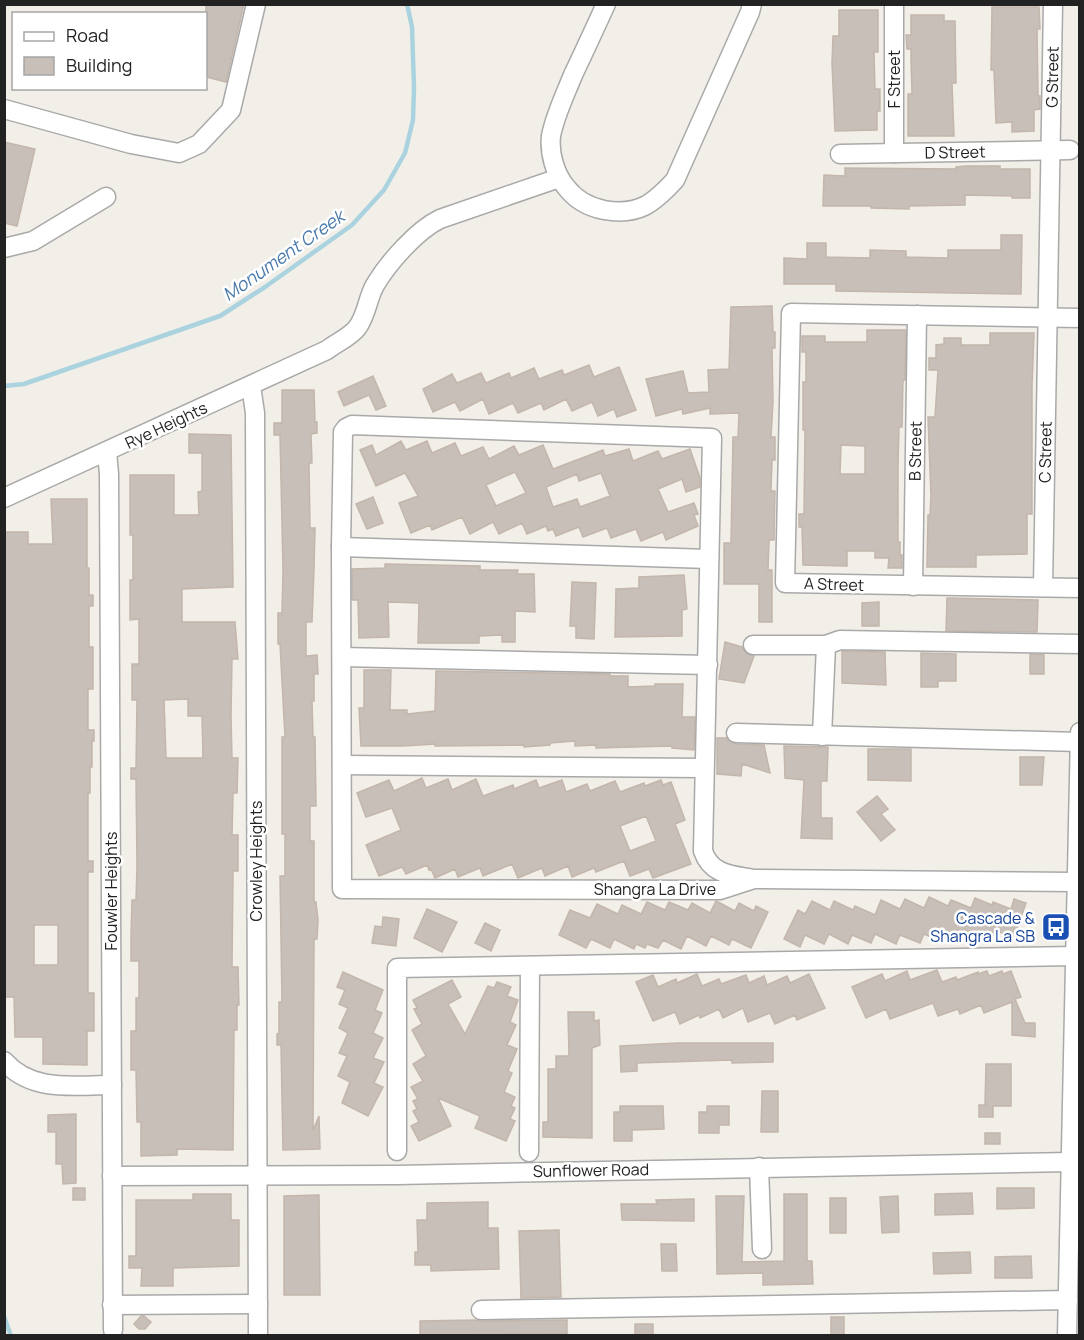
<svg xmlns="http://www.w3.org/2000/svg" width="1084" height="1340" font-family="Manrope,sans-serif">
  <rect width="100%" height="100%" fill="#f2efe9"/>
  <g fill="none" stroke-linecap="round" stroke-linejoin="round">
    <g stroke="#aad3df" stroke-width="4.5">
      <polyline points="4,386 24,384 220,316 265,287 352,225 384,190 405,153 413,120 414,87 412,27 407,4"/>
      <polyline points="4,1316 11,1336"/>
    </g>
  </g>
  <g fill="#c7bfb8" stroke="#c4b6ab" stroke-width="1.5" fill-rule="evenodd">
    <polygon points="206,4 244,4 226,82 206,77"/>
    <polygon points="992,7 1039,7 1040,29 1037,29 1038,96 1040,96 1040,109 1034,110 1034,131 1012,132 1012,122 996,123 994,70 991,70"/>
    <polygon points="839,10 878,10 878,52 874,52 875,89 880,89 880,111 877,111 877,130 835,131 832,63 833,36 839,36"/>
    <polygon points="911,15 944,15 944,21 955,21 956,83 952,83 954,136 908,136 908,94 912,94 911,60 911,49 907,49 906,35 911,35"/>
    <polygon points="4,142 35,149 17,226 4,223"/>
    <polygon points="966,166 1000,166 1000,169 1030,169 1030,198 1012,198 1012,196 965,195 965,205 909,206 909,209 871,208 871,206 823,206 824,175 845,176 845,168 956,169 956,167"/>
    <polygon points="1001,235 1022,235 1021,294 836,291 836,284 784,284 784,258 807,259 807,243 826,243 826,257 870,258 870,250 906,251 906,257 948,258 948,250 1001,250"/>
    <polygon points="772,306 773,332 775,332 775,348 772,348 773,402 771,437 775,437 775,460 772,460 771,491 775,491 774,540 769,540 768,570 772,570 772,622 759,622 759,584 724,584 724,543 731,543 733,437 738,437 739,413 710,414 710,408 683,414 682,409 656,416 646,379 683,371 688,393 709,392 708,370 729,369 731,307"/>
    <path d="M867,330H906L905,380H903L902,427H899L898,465V542H900V555H902V568H888L889,558H875V551H847V566L803,565L802,527H799V514H804L805,430H803V382H806V352H802V336H825V342H867ZM841,445L865,446V474H840Z"/>
    <polygon points="990,333 1034,333 1032,386 1032,514 1027,514 1027,554 976,555 976,567 927,567 928,515 930,515 931,496 928,417 935,417 938,370 929,370 929,358 936,358 936,345 944,344 944,338 961,338 961,345 990,345"/>
    <polygon points="589,365 594,377 619,367 636,410 617,417 614,409 598,416 592,402 572,411 566,399 544,410 541,403 518,413 513,403 489,414 483,399 460,411 455,402 433,412 423,389 452,374 457,383 481,373 486,383 509,373 511,378 534,368 539,379 562,370 564,375"/>
    <polygon points="373,376 386,406 376,410 369,395 344,406 338,392"/>
    <polygon points="282,390 314,390 315,422 317,422 317,433 311,434 312,463 309,463 310,528 315,528 314,569 312,622 306,622 306,656 317,655 318,674 314,674 314,701 312,701 313,737 315,737 316,806 310,806 310,841 314,841 314,902 316,902 318,920 317,939 314,939 313,1130 319,1116 320,1149 283,1150 281,1045 277,1045 277,1034 279,1033 279,1002 282,1002 280,876 285,876 285,834 282,834 282,737 285,737 280,644 278,644 278,613 282,613 283,569 280,435 274,435 274,423 282,423"/>
    <path d="M189,434L231,435L233,587L182,589V622H235L238,659H232L231,716L232,758H238L237,793H233L232,835H238V871H233L232,967H238L239,1005H237V1030H234L233,1150L177,1149V1155L141,1156V1122H137L136,1070H131V1031H136V998H139V961H131V937L132,900H136L137,866L136,779H131V768H136L137,700H132V664H139V619L130,620V580H133V535H130V475H174V515H199L198,492L202,491V453H189ZM188,699V716H202L203,758H166L164,700Z"/>
    <path d="M401,441L406,450L427,441L432,453L455,443L461,456L483,447L489,459L514,446L519,455L543,445L553,469L603,450L605,456L629,449L633,461L658,451L662,459L690,449L700,478V487L686,492L682,479L658,489L668,512L694,503L698,514L694,515L698,526L666,540L663,532L641,541L636,529L611,538L607,528L583,537L579,527L556,536L553,529L548,531L546,526L527,534L522,523L499,534L493,522L470,534L462,517L432,530L430,525L411,533L399,503L418,496L405,473L376,486L360,450L372,445L376,455ZM515,472L526,493L496,506L486,485ZM601,473L610,496L580,507L577,499L553,507L546,487L577,474L579,481Z"/>
    <polygon points="373,497 383,523 367,529 356,504"/>
    <path d="M51,499H87V568H89V595H93V606H89V647H93V689H88V730H94V741H92V767H90V793H88V861H93V872H88V993H94V1031H87V1065L43,1064V1037H15L14,997H4V532H28V544H53ZM34,925H58V965H34Z"/>
    <polygon points="385,564 480,566 480,570 518,570 517,574 534,574 535,612 515,611 515,642 502,642 502,635 479,636 479,643 418,643 419,603 388,602 389,637 359,638 358,600 352,600 352,569 385,568"/>
    <polygon points="684,575 687,609 682,610 682,636 615,637 616,589 639,588 639,577"/>
    <polygon points="572,582 596,583 594,639 576,638 576,626 570,626"/>
    <polygon points="947,598 1038,600 1037,632 946,631"/>
    <polygon points="879,602 879,626 862,626 862,603"/>
    <polygon points="725,642 742,647 747,654 754,656 744,683 719,679"/>
    <polygon points="842,651 885,652 886,685 842,683"/>
    <polygon points="921,653 956,654 956,681 938,681 938,687 921,687"/>
    <polygon points="1030,654 1044,655 1044,674 1030,674"/>
    <polygon points="364,670 391,670 390,710 407,710 407,714 435,711 436,671 610,674 610,676 628,676 628,687 655,686 655,684 683,684 682,717 695,717 694,750 672,748 672,746 596,748 596,745 575,746 575,741 550,743 550,745 524,747 524,745 435,746 435,744 403,746 361,746 359,708 364,708"/>
    <polygon points="717,738 726,738 736,744 764,745 770,773 742,764 741,776 717,774"/>
    <polygon points="784,746 828,747 827,781 821,781 821,818 832,818 832,839 801,838 804,780 785,778"/>
    <polygon points="868,749 911,749 911,781 868,780"/>
    <polygon points="1020,757 1044,757 1042,785 1020,785"/>
    <path d="M422,778L426,788L448,779L452,790L476,779L483,796L513,785L514,789L536,780L539,788L562,780L566,792L587,784L590,791L615,781L620,792L644,783L645,786L661,780L663,785L671,782L685,820L675,824L691,864L653,878L649,869L630,876L624,861L596,872L594,868L572,877L568,866L545,876L542,868L518,878L512,864L483,876L480,868L458,877L455,869L435,878L431,869L429,870L427,865L406,874L402,867L379,876L366,845L401,830L392,808L366,817L357,793L389,780L394,791ZM646,816L656,841L630,851L620,826Z"/>
    <polygon points="877,796 888,809 881,814 895,830 881,841 857,812"/>
    <polygon points="929,897 948,906 951,900 971,908 975,898 992,905 993,902 1011,909 1014,899 1026,903 1014,937 994,930 990,941 971,934 968,940 948,932 944,942 924,934 920,943 900,935 896,944 875,934 871,943 852,935 848,944 829,934 824,944 805,935 800,947 784,939 798,910 805,914 812,901 830,910 834,901 853,910 855,906 875,915 881,900 900,909 905,899 924,908"/>
    <polygon points="716,901 735,911 739,903 754,911 756,906 768,912 751,948 732,939 729,945 711,936 706,946 687,936 681,949 663,940 658,948 647,944 645,948 636,944 634,949 614,939 610,948 591,939 586,948 559,935 570,910 590,918 597,904 618,914 622,905 641,914 647,902 665,910 669,902 688,910 692,903 710,913"/>
    <polygon points="427,909 457,922 442,952 414,938"/>
    <polygon points="383,917 399,919 396,946 372,943 375,926 382,927"/>
    <polygon points="485,923 500,930 491,951 475,943"/>
    <polygon points="937,970 942,982 956,977 957,980 978,972 978,974 987,971 989,976 1002,971 1003,974 1011,971 1021,997 1015,999 1025,1023 1035,1023 1035,1037 1012,1035 1012,1002 984,1013 981,1005 960,1014 958,1009 938,1016 933,1003 890,1019 886,1009 866,1018 852,987 882,974 885,981 907,971 910,980"/>
    <polygon points="343,972 383,990 375,1010 382,1013 373,1033 383,1038 373,1058 384,1062 374,1083 383,1087 368,1116 342,1103 350,1082 338,1076 347,1056 339,1053 348,1033 339,1028 348,1008 339,1004 345,990 337,987"/>
    <polygon points="697,974 702,986 719,979 721,984 746,975 749,983 764,976 767,985 787,976 790,983 809,974 825,1008 797,1020 795,1015 775,1024 770,1013 748,1022 743,1008 723,1018 719,1009 700,1018 699,1015 680,1024 675,1012 653,1021 636,982 653,975 658,987 676,979 677,983"/>
    <polygon points="452,980 461,997 448,1004 465,1034 488,986 494,988 497,982 511,987 507,996 518,1000 510,1022 516,1025 507,1045 517,1049 508,1071 512,1073 504,1092 515,1097 511,1106 515,1108 510,1119 515,1121 506,1141 475,1128 480,1116 438,1098 451,1126 419,1141 411,1126 419,1122 413,1111 417,1109 413,1101 418,1099 411,1087 423,1081 413,1064 426,1056 412,1030 422,1024 414,1009 417,1008 413,1000"/>
    <polygon points="568,1012 594,1012 594,1021 599,1020 600,1045 592,1048 592,1138 543,1137 543,1122 548,1122 548,1069 556,1069 556,1056 569,1056"/>
    <polygon points="677,1043 773,1043 773,1062 732,1063 732,1060 637,1063 637,1071 621,1072 620,1046"/>
    <polygon points="986,1064 1011,1064 1011,1106 993,1106 993,1117 979,1117 979,1105 985,1105"/>
    <polygon points="762,1091 778,1091 778,1132 761,1132"/>
    <polygon points="620,1106 663,1106 664,1129 632,1130 632,1141 614,1141 614,1112 620,1112"/>
    <polygon points="707,1106 729,1106 729,1125 719,1125 719,1133 699,1133 699,1112 707,1112"/>
    <polygon points="76,1114 76,1183 63,1184 62,1164 56,1164 56,1132 48,1132 48,1115"/>
    <rect x="985" y="1133" width="15" height="11"/>
    <rect x="73" y="1188" width="12" height="12"/>
    <polygon points="997,1188 1034,1188 1034,1208 997,1209"/>
    <polygon points="972,1193 973,1214 935,1215 935,1194"/>
    <polygon points="193,1194 231,1194 231,1220 239,1220 239,1266 173,1268 173,1286 141,1286 142,1268 129,1268 129,1256 136,1256 136,1200 193,1200"/>
    <polygon points="784,1194 807,1194 807,1261 812,1261 813,1284 763,1285 763,1273 717,1274 716,1196 744,1196 742,1262 784,1261"/>
    <polygon points="319,1195 320,1295 284,1295 284,1196"/>
    <polygon points="898,1196 899,1232 882,1233 880,1197"/>
    <rect x="830" y="1198" width="16" height="35"/>
    <polygon points="694,1199 694,1221 622,1220 621,1204 657,1204 656,1200"/>
    <polygon points="488,1202 488,1228 498,1228 499,1269 431,1271 431,1265 415,1265 415,1252 418,1252 417,1220 427,1220 427,1203"/>
    <polygon points="559,1230 561,1297 521,1298 519,1231"/>
    <polygon points="661,1244 676,1244 677,1271 662,1271"/>
    <polygon points="970,1252 971,1273 934,1274 933,1253"/>
    <polygon points="1031,1256 1032,1278 995,1278 995,1257"/>
    <polygon points="141,1316 144,1316 151,1322 145,1329 139,1329 134,1324"/>
    <rect x="831" y="1317" width="13" height="18"/>
    <polygon points="475,1320 481,1321 567,1320 567,1334 420,1335 420,1321"/>
    <rect x="635" y="1324" width="18" height="11"/>
  </g>
  <g fill="none" stroke-linecap="round" stroke-linejoin="round">
    <g stroke="#a9a9a9" stroke-width="21">
      <g id="minor">
        <path d="M606,4C595,28 584,52 573,75C565,95 555,115 551,136C549,153 555,174 566,187C575,199 589,207 604,210C638,216 653,204 675,180L750,12L752,4"/>
        <polyline points="4,109 131,144 179,153 199,144 231,110 256,4"/>
        <polyline points="894,153 894,4"/>
        <polyline points="840,154 1070,150"/>
        <polyline points="4,248 33,241 106,197"/>
        <polyline points="1080,318 791,313 785,583 1080,588"/>
        <polyline points="251,386 255,413 258,1336"/>
        <polyline points="107,452 109,474 113,1330"/>
        <path d="M4,498L327,350C336,343 350,337 357,328C367,315 367,299 375,285C388,263 417,230 440,219L559,178"/>
        <polyline points="341,547 709,559"/>
        <polyline points="913,586 917,315"/>
        <polyline points="1043,587 1053,4"/>
        <polyline points="753,645 826,645 840,640 1080,644"/>
        <polyline points="342,657 708,665"/>
        <polyline points="736,733 1079,742"/>
        <polyline points="822,736 826,645"/>
        <polyline points="342,765 704,768"/>
        <path d="M754,879C732,875 711,875 703,851L712,438L352,425L346,428L343,432L341,547L342,889L720,890L754,879L1075,882"/>
        <path d="M4,1061C32,1093 74,1085 112,1085"/>
        <polyline points="397,1151 397,968 1074,956"/>
        <polyline points="529,1152 530,966"/>
        <polyline points="759,1167 762,1249"/>
        <polyline points="112,1176 397,1175 1070,1162"/>
        <polyline points="112,1305 258,1304"/>
        <polyline points="481,1310 1068,1300"/>
        <polyline points="1067,1336 1080,732"/>
      </g>
    </g>
    <use href="#minor" stroke="#fff" stroke-width="18"/>
  </g>
  <defs>
    <g id="bus-square" transform="scale(1.5)"><rect x="-9" y="-9" width="18" height="18" rx="4" fill="#1a4fb4" stroke="#fff"/><path d="M-5-6H5V4H4V6H2V4H-2V6H-4V4H-5ZM-3.5-4V0h7V-4ZM-3.5 1.2v1.5H-2V1.2ZM2 1.2v1.5H3.5V1.2Z" fill="#fff"/></g>
  </defs>
  <g fill-rule="evenodd">
    <use href="#bus-square" x="1056" y="927"/>
  </g>
  <g text-anchor="middle" dominant-baseline="central" stroke-width="5" stroke-linejoin="round" paint-order="stroke">
    <g font-size="16" fill="#222" stroke="#fff">
      <text transform="translate(1052 77) rotate(-89)">G Street</text>
      <text transform="translate(894 79) rotate(-90)">F Street</text>
      <text transform="translate(955 152) rotate(-1)">D Street</text>
      <text transform="translate(166 425) rotate(-25)">Rye Heights</text>
      <text transform="translate(915 451) rotate(-89)">B Street</text>
      <text transform="translate(1045 452) rotate(-89)">C Street</text>
      <text transform="translate(834 584) rotate(2)">A Street</text>
      <text transform="translate(256 861) rotate(-90)">Crowley Heights</text>
      <text x="655" y="889">Shangra La Drive</text>
      <text transform="translate(111 891) rotate(-90)">Fouwler Heights</text>
      <text transform="translate(591 1170) rotate(-1)">Sunflower Road</text>
    </g>
    <g font-size="16" fill="#164399" stroke="#fff" text-anchor="end">
      <text x="1035" y="918">Cascade &amp;<tspan x="1035" dy="18">Shangra La SB</tspan></text>
    </g>
    <g font-size="18" font-style="italic" fill="#4a7aab" stroke="#fff">
      <text transform="translate(283 255) rotate(-35)">Monument Creek</text>
    </g>
  </g>
  <rect width="1084" height="1340" fill="none" stroke="#222222" stroke-width="12"/>
  <rect x="12" y="12" width="195" height="78" fill="#ffffff" stroke="#a7a7a7" stroke-width="1.5"/>
  <rect x="24" y="32" width="30" height="9" fill="#ffffff" stroke="#a7a7a7" stroke-width="1.5"/>
  <text x="66" y="42" font-size="18" fill="#222222">Road</text>
  <rect x="24" y="57" width="30" height="18" fill="#c7bfb8" stroke="#a7a7a7" stroke-width="1.5"/>
  <text x="66" y="72" font-size="18" fill="#222222">Building</text>
</svg>
